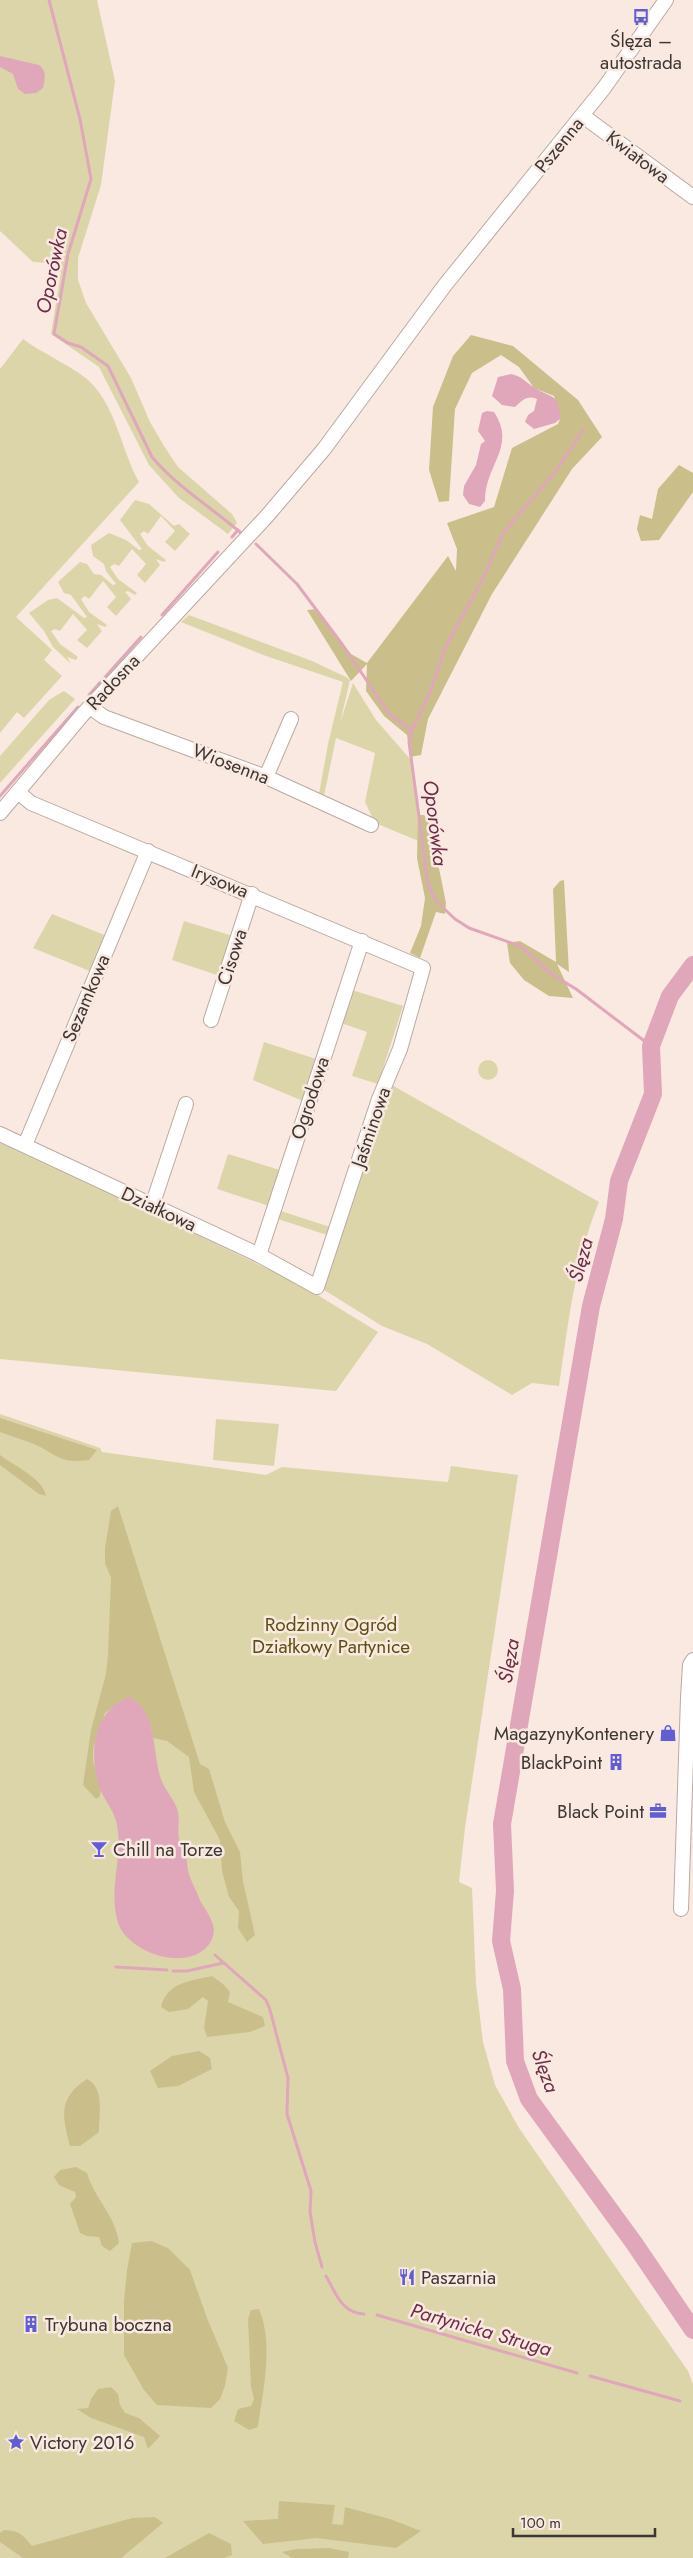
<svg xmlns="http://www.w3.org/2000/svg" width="693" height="2558" font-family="Jost,sans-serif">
  <rect width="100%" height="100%" fill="#fae9e1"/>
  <g fill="#ddd5aa">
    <polygon points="0,0 97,0 115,81 101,185 78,258 78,280 86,303 131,378 150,422 164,446 178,467 232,514 237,523 228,534 179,498 149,465 99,367 51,334 61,272 48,263 33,262 0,231"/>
    <path d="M23,339C43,354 69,364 88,380C116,405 121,450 139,482L16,617L52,650L44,660L62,676L24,718L17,712L0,733V369Z"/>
    <polygon points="135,500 149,504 174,526 179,524 190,534 175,551 165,542 175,531 161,516 148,534 144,531 140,534 148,546 166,560 164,562 156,559 160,565 145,583 137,575 146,564 132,549 119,566 114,564 110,567 118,579 137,593 135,595 128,591 125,592 131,599 116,616 107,607 116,597 103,581 89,599 85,596 81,599 89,612 107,625 105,627 97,624 102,631 87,648 77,640 87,630 73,614 60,631 55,629 51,631 60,644 78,657 76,660 67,657 71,664 53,647 44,631 29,613 48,600 57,598 84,618 87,617 71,595 64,593 58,582 80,562 87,564 94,574 101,575 113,585 116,584 106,571 104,564 93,556 91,545 109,533 126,540 139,550 142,549 120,520"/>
    <polygon points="189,615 312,661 346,677 350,680 340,723 353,683 376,720 411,760 421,842 375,823 365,802 375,753 336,738 324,796 319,794 328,744 343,682 266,656 181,622"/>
    <polygon points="64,691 75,699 0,783 0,756 49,700"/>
    <polygon points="52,914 107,936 92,972 33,948"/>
    <polygon points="184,921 233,936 220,976 172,960"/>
    <polygon points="352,990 403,1006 378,1084 352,1076 367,1032 341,1023"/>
    <polygon points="264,1042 316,1059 303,1101 253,1080"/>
    <circle cx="488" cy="1070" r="10"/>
    <path d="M390,1084L599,1202C575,1260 568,1325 559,1386L532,1383L512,1395L427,1344L382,1326L321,1288Z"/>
    <polygon points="0,1140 303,1286 378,1332 336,1391 0,1359"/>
    <polygon points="228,1154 280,1170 269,1206 217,1189"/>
    <polygon points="281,1211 333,1228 330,1236 278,1219"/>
    <polygon points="0,1414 100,1448 102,1452 266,1475 282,1467 448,1482 451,1466 518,1475 465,1828 459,1882 472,1888 476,1984 483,2042 495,2085 519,2128 688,2371 693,2384 693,2558 0,2558"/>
    <polygon points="216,1419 279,1424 274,1466 213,1460"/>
  </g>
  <g fill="#cabf8a">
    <polygon points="471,335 513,346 578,400 602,437 572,469 492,594 428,719 421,755 410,757 407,735 384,716 366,691 367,664 351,681 307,610 316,609 351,654 367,663 448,556 456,571 457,549 447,523 494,507 512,448 558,424 560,419 554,396 534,388 519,367 501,355 472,373 455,409 449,501 439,502 429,470 433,407 453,356"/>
    <polygon points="679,465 693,473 693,492 659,540 641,541 637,529 640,515 652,519 658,489"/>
    <polygon points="418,815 424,815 430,824 446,903 445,914 436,912 420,958 410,953 421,926 425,898 417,858"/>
    <polygon points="564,880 569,972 557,964 573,998 549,996 524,980 510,963 507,943 520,941 556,962 553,889 560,881"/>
    <path d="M0,1418L97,1450L89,1460C58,1464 59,1455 34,1444C23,1440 11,1436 0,1432Z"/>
    <path d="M0,1455C14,1466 43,1478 46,1496L39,1494L0,1465Z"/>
    <polygon points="118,1506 200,1764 209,1769 225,1822 240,1852 243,1881 255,1935 247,1942 238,1928 239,1911 229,1897 222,1871 220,1840 194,1792 189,1757 167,1741 153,1738 151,1727 124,1699 105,1713 93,1748 93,1761 101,1790 100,1796 96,1799 83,1785 91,1730 106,1674 108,1655 111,1578 105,1563 105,1548 111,1511"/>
    <path d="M212,1976L223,1984L230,1992L228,2002L263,2017L265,2026L250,2032L207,2037L204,2028L208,2001L203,1997L188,2009L169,2012L161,2007C167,1982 191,1981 212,1976Z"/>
    <polygon points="199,2051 210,2058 212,2069 178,2086 158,2088 150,2071 172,2056"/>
    <path d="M87,2079C105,2088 99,2114 99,2132L80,2146H70C62,2115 58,2098 87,2079Z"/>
    <path d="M76,2167L87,2173C94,2198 116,2216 119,2243L110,2251L102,2246L99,2237L87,2236L80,2233L70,2204L76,2197L75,2192L59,2185L54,2177L60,2170Z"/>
    <polygon points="151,2241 168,2248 190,2270 207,2318 228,2368 225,2386 220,2399 211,2408 157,2405 144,2390 124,2355 124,2301 127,2270 132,2243"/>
    <path d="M259,2309C274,2345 263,2389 258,2427L249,2430L234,2421L238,2409L251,2406L254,2399L251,2387L248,2319L251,2310Z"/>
    <polygon points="111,2387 118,2394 120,2405 125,2413 139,2418 160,2436 148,2449 144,2437 91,2418 77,2409 88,2408 91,2399 98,2389"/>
    <polygon points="279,2501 335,2505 332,2524 343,2525 345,2507 390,2519 421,2531 396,2548 317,2538 263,2544 243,2521 278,2519"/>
    <path d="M155,2517L163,2523L121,2558H23L0,2542V2533L4,2530C19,2530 23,2535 32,2546L132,2518Z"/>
    <polygon points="209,2533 231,2544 232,2555 224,2558 165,2558"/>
    <polygon points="329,2548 349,2552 348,2558 292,2558 282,2552 296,2549"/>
  </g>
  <g fill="#e0a7bb">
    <path d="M0,56L39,65C47,71 45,79 43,88L36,93L25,94L18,89L13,74L0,67Z"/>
    <path d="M511,374C522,376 525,382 535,388C553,399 560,394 560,419L555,423L534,429L525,422L528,415L534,411L537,399C527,395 523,400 515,407L502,405L492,396L498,377Z"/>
    <path d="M487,411L494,412C517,447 485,464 485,501L480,507L469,504L463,495L464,486L476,465L481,444L485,441L478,431L482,413Z"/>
    <path d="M129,1697C158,1710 152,1754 161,1779C165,1791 175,1799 178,1812C180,1821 177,1830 179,1838C180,1843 184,1846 185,1851C187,1858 187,1864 188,1870C190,1880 196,1889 199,1898C203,1907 211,1916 213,1925C215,1931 213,1938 210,1943C189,1974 128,1953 118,1923C108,1890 123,1858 117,1825C115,1812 106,1803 101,1791C88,1758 91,1712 129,1697Z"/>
  </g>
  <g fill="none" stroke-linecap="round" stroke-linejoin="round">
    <g stroke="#e0a7bb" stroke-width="3">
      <path d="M49,0L80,119L91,179L68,254L54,334L68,343L81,347L108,366L152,457C177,487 211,507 241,533"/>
      <polyline points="232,537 238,530"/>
      <polyline points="256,544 297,584 342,644 390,715 412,730 409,742 428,884 436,901 455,919 469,928 520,946 553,975 576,989 651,1046"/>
      <polyline points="162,615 218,552"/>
      <polyline points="89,695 141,637"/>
      <polyline points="412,730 431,690 444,650 483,578 503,533 555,472 583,430"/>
      <polyline points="0,796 78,707"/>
      <polyline points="215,1955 266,2000 270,2010 288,2078 287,2114 311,2191 310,2212 315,2242 322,2267"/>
      <polyline points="116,1967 167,1970"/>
      <polyline points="173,1971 187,1971 223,1963"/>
      <path d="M326,2276C336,2294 342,2313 364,2314"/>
      <polyline points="377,2315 577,2373"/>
      <polyline points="590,2376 680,2401"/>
    </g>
    <polyline stroke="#e0a7bb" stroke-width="18" points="693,965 670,996 651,1046 653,1094 619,1181 614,1219 591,1306 502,1824 505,1891 501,1941 512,1989 515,2061 529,2099 634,2243 693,2330"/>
    <g stroke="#b9aaa2" stroke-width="16">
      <g id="minor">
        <polyline points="583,116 693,197"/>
        <polyline points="90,707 104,717 266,777 371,825"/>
        <polyline points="266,777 291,719"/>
        <polyline points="0,813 83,714 267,516 324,449 445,285 604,88 666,0"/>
        <polyline points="211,1020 252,894"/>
        <polyline points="0,1134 259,1255 317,1287 379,1099 400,1049 423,968 31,803 18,792"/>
        <polyline points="25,1145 148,851"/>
        <polyline points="152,1206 186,1104"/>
        <polyline points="259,1255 362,941"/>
        <polyline points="681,1909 688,1698 690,1665 693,1660"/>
      </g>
    </g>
    <use href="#minor" stroke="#fff" stroke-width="14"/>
  </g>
  <defs>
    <g id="bus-bare" transform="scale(1.35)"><path d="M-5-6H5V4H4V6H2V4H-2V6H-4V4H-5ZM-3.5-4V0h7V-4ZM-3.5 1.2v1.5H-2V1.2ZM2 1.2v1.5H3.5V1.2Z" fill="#615dd6" stroke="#fae9e1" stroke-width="2.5" paint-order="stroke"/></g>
    <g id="shop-bare" transform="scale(1.35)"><path d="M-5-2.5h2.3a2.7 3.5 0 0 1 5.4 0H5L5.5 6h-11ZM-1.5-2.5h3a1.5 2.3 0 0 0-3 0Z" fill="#615dd6" stroke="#fae9e1" stroke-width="2.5" paint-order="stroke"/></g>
    <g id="building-bare" transform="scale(1.35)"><path d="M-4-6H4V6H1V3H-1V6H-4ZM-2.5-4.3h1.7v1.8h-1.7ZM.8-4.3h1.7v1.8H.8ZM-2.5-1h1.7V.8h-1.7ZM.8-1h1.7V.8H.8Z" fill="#615dd6" stroke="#fae9e1" stroke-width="2.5" paint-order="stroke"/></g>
    <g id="office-bare" transform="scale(1.35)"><path d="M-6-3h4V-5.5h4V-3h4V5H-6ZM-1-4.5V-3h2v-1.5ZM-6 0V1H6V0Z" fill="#615dd6" stroke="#fae9e1" stroke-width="2.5" paint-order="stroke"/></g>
    <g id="bar-bare" transform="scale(1.35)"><path d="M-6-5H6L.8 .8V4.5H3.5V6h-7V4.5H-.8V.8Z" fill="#615dd6" stroke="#fae9e1" stroke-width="2.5" paint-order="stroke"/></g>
    <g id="restaurant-bare" transform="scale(1.35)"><path d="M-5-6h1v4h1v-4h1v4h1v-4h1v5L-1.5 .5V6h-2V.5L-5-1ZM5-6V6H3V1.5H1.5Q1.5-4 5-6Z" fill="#615dd6" stroke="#fae9e1" stroke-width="2.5" paint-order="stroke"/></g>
    <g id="sight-bare" transform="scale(1.35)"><path d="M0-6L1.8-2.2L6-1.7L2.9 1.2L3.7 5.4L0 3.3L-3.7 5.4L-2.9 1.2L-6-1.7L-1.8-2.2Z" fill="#615dd6" stroke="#fae9e1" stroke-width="2.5" paint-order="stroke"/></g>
  </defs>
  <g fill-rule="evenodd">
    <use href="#bus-bare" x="641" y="17"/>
    <use href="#shop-bare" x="668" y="1733"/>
    <use href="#building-bare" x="616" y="1762"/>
    <use href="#office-bare" x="658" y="1811"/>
    <use href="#bar-bare" x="99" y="1849"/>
    <use href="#restaurant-bare" x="407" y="2277"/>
    <use href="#building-bare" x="31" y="2324"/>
    <use href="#sight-bare" x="16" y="2442"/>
  </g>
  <g text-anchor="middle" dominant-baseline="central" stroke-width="5" stroke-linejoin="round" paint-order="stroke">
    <g font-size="19" fill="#3d3734" stroke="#fae9e1" text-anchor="start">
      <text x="641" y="40" text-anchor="middle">Ślęza –<tspan x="641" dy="22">autostrada</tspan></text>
      <text x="654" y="1733" text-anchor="end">MagazynyKontenery</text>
      <text x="602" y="1762" text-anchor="end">BlackPoint</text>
      <text x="644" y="1811" text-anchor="end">Black Point</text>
      <text x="113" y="1849">Chill na Torze</text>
      <text x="421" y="2277">Paszarnia</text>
      <text x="45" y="2324">Trybuna boczna</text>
      <text x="30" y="2442">Victory 2016</text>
    </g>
    <g font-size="19" fill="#3d3734" stroke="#fae9e1">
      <text transform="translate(559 145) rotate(-51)">Pszenna</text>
      <text transform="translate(638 157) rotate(37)">Kwiatowa</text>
      <text transform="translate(113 682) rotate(-47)">Radosna</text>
      <text transform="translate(231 764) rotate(21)">Wiosenna</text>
      <text transform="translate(220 881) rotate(22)">Irysowa</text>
      <text transform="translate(232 957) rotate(-72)">Cisowa</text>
      <text transform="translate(86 998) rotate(-67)">Sezamkowa</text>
      <text transform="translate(310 1098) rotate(-72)">Ogrodowa</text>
      <text transform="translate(371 1127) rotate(-71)">Jaśminowa</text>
      <text transform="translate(159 1209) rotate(25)">Działkowa</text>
    </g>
    <g font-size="19" fill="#5c5010" stroke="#fae9e1">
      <text x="331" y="1624">Rodzinny Ogród<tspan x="331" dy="22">Działkowy Partynice</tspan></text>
    </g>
    <g font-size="20" font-style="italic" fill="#702c49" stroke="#fae9e1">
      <text transform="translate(52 271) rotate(-78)">Oporówka</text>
      <text transform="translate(435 823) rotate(83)">Oporówka</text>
      <text transform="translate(581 1260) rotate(-75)">Ślęza</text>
      <text transform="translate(509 1661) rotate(-80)">Ślęza</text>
      <text transform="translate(545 2071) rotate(70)">Ślęza</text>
      <text transform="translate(481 2330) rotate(16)">Partynicka Struga</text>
    </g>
  </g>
  <path d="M513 2528v8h142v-8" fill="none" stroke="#3d3734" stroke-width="2.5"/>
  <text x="520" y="2528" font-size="15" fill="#3d3734" stroke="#fae9e1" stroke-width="4" paint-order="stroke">100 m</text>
</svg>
